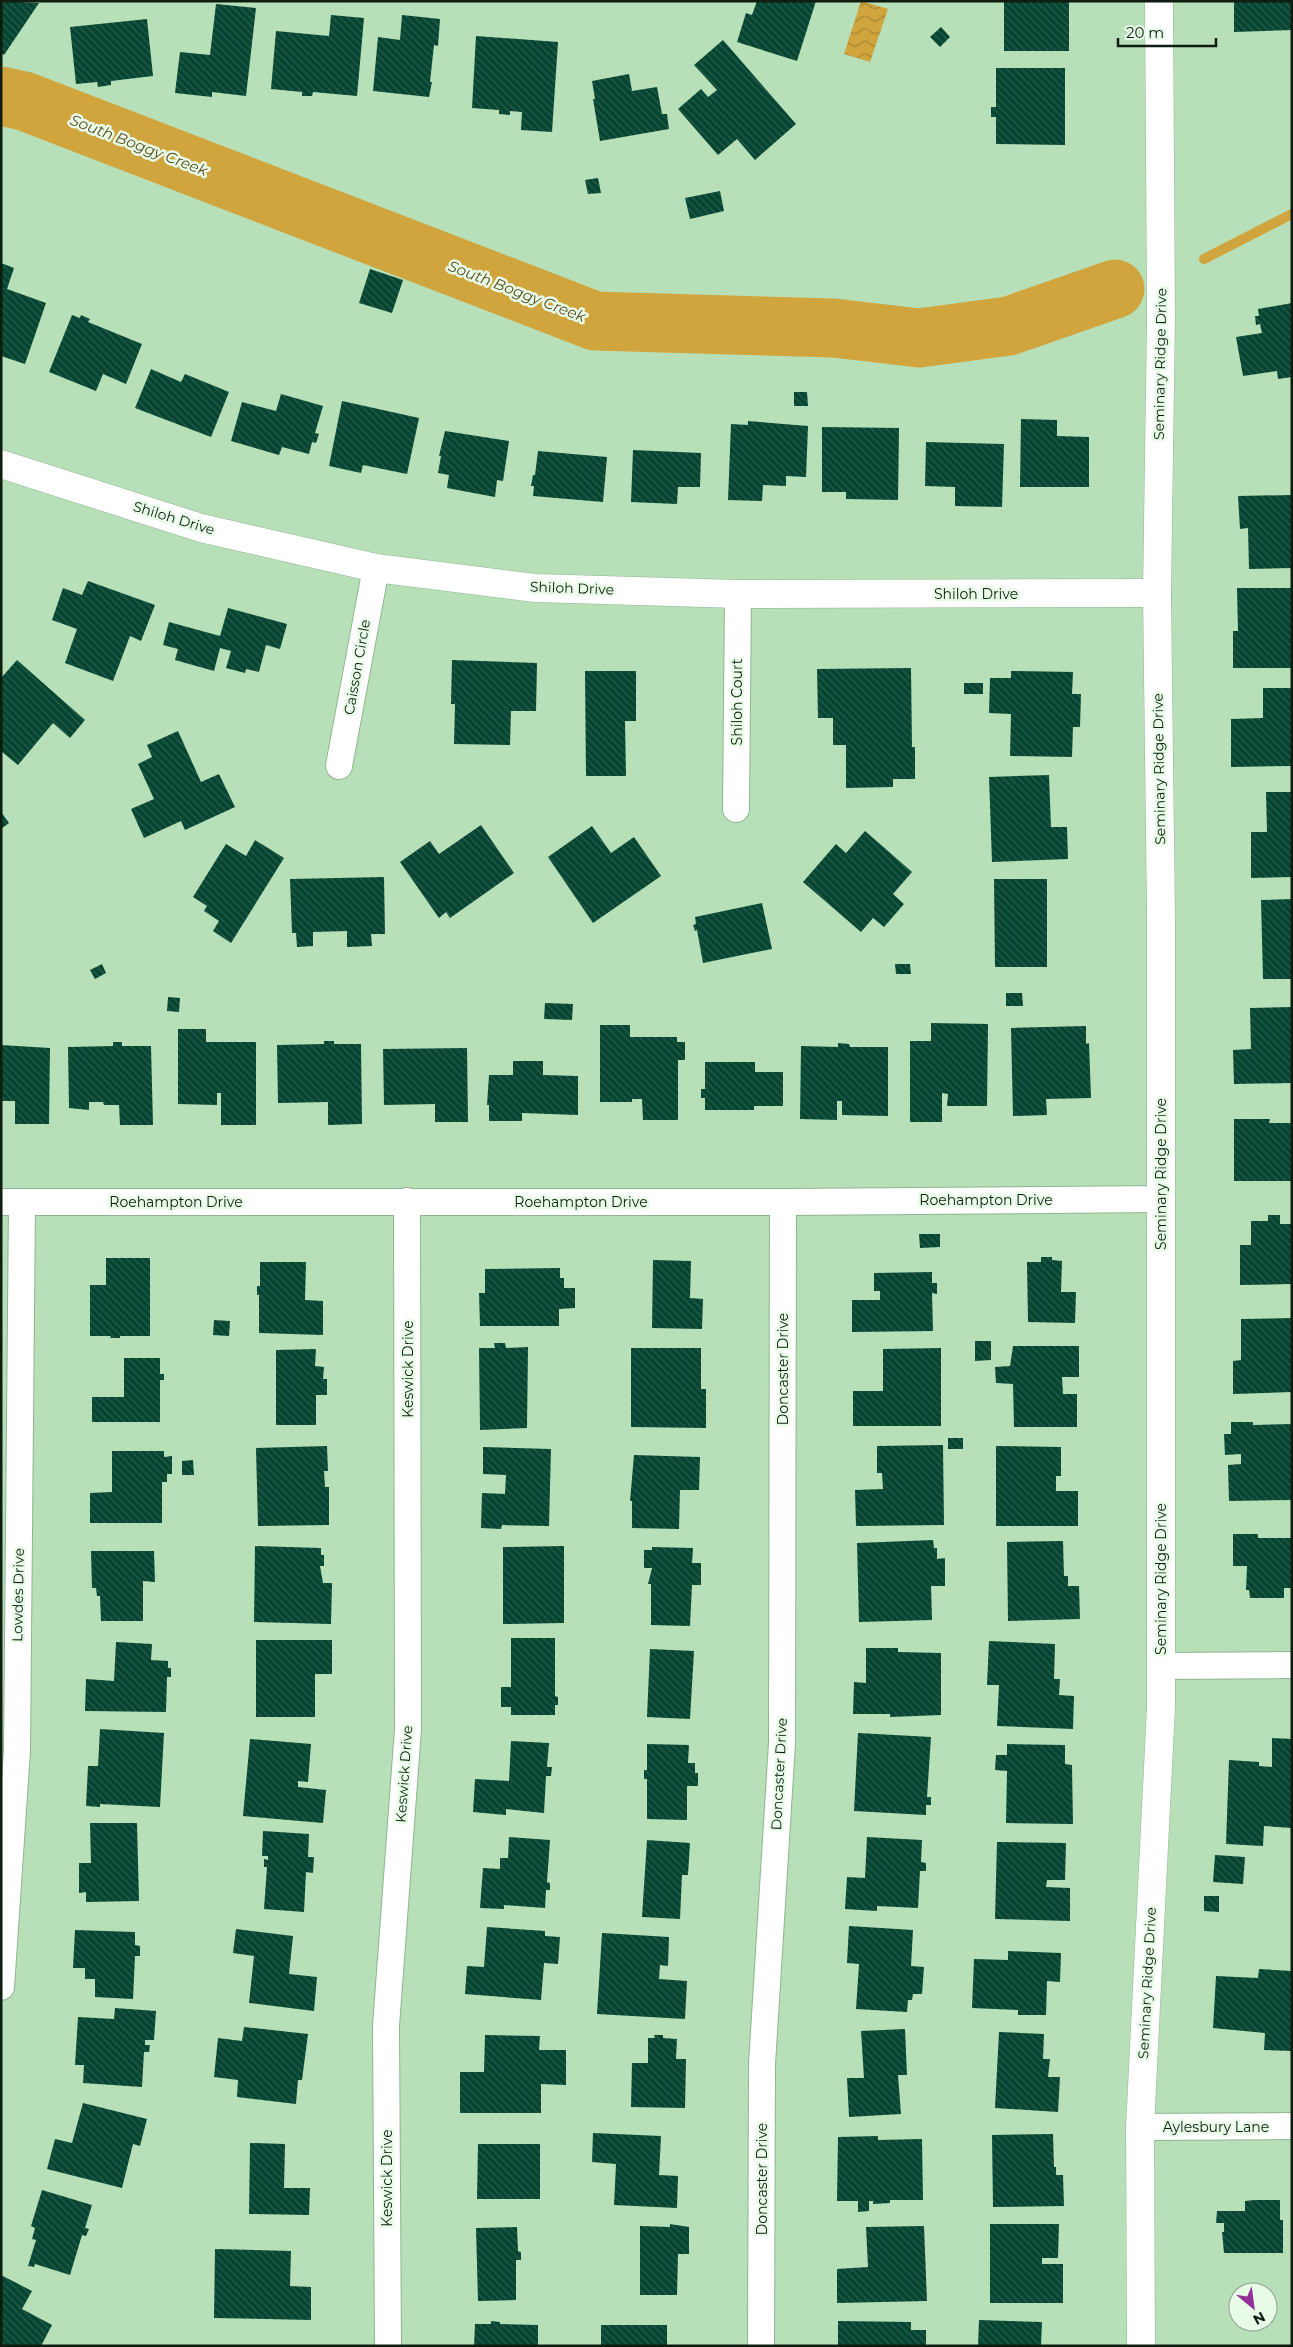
<svg xmlns="http://www.w3.org/2000/svg" width="1293" height="2347" font-family="Montserrat,sans-serif">
  <defs>
    <pattern id="water-waves" width="16" height="10" patternUnits="userSpaceOnUse" patternTransform="scale(1.25)"><rect width="16" height="10" fill="#d1a53e"/><path d="M0 5q4-4 8 0t8 0" fill="none" stroke="#a88632"/></pattern>
    <pattern id="building-back-hatch" width="6" height="6" patternUnits="userSpaceOnUse" patternTransform="scale(1.25)"><rect width="6" height="6" fill="#054531"/><path d="M-1 5l2 2M0 0l6 6M5-1l2 2" fill="none" stroke="#295d4c"/></pattern>
  </defs>
  <rect width="100%" height="100%" fill="#b7e0b8"/>
  <polygon fill="url(#water-waves)" points="861,1 888,9 870,62 844,54"/>
  <g fill="none" stroke-linecap="round" stroke-linejoin="round">
    <polyline stroke="#d1a53e" stroke-width="10" points="1204,259 1292,214"/>
    <polyline stroke="#d1a53e" stroke-width="59" points="1,96 24,101 595,321 834,328 919,338 1009,326 1115,289"/>
  </g>
  <g fill="url(#building-back-hatch)">
    <polygon points="1,1 39,3 4,55 1,53"/>
    <polygon points="757,1 816,1 797,61 737,42 746,13 752,15"/>
    <rect x="1004" y="1" width="65" height="50"/>
    <polygon points="1234,1 1292,1 1292,30 1234,32"/>
    <polygon points="216,4 256,8 246,96 212,92 212,97 175,93 180,52 210,55"/>
    <polygon points="331,15 364,18 357,96 313,92 312,96 302,96 302,92 271,89 276,31 329,36"/>
    <polygon points="402,15 440,19 438,46 434,45 430,82 432,82 429,97 373,91 378,37 400,40"/>
    <polygon points="147,19 153,76 111,81 111,85 98,87 97,82 76,84 70,27"/>
    <polygon points="941,27 950,37 940,47 930,37"/>
    <polygon points="476,36 558,42 552,132 521,130 522,112 510,111 510,115 499,114 499,110 472,108"/>
    <polygon points="723,40 796,124 755,160 737,139 718,155 678,109 701,89 708,97 717,90 694,65"/>
    <polygon points="996,68 1065,68 1065,145 996,144 996,117 991,117 991,107 996,107"/>
    <polygon points="629,74 632,91 657,87 662,114 667,114 669,129 600,141 593,99 595,99 592,81"/>
    <polygon points="598,178 601,193 588,194 585,180"/>
    <polygon points="720,191 724,211 690,219 685,198"/>
    <polygon points="1,263 14,268 7,289 46,303 25,364 1,356"/>
    <polygon points="370,269 403,280 392,313 359,303"/>
    <polygon points="1292,303 1292,377 1278,379 1277,371 1243,376 1236,337 1262,333 1260,324 1256,325 1255,316 1259,316 1258,309"/>
    <polygon points="72,315 80,318 81,315 90,319 88,322 142,344 126,384 103,374 96,391 49,372"/>
    <polygon points="151,369 181,382 185,374 229,392 211,437 135,408"/>
    <polygon points="794,392 807,392 808,406 794,406"/>
    <polygon points="281,394 323,406 315,433 319,434 316,443 312,442 309,454 282,447 279,455 231,441 242,402 276,411"/>
    <polygon points="342,401 419,418 407,474 363,465 361,473 329,466"/>
    <polygon points="1021,419 1057,420 1057,436 1089,437 1089,487 1020,487"/>
    <polygon points="748,421 808,426 806,477 786,476 786,486 763,485 762,501 728,500 731,424 748,425"/>
    <polygon points="822,427 899,428 898,500 846,499 846,492 822,492"/>
    <polygon points="445,431 509,441 503,481 497,480 495,497 447,488 449,475 438,473 441,456 439,456"/>
    <polygon points="926,442 1004,444 1002,507 955,506 955,487 925,486"/>
    <polygon points="633,450 701,453 700,487 678,487 677,504 631,502"/>
    <polygon points="538,451 607,457 603,502 533,496 534,486 531,486 533,475 535,475"/>
    <polygon points="1292,495 1292,568 1249,569 1248,528 1240,529 1238,496"/>
    <polygon points="88,581 155,605 141,641 130,636 113,681 65,663 77,629 52,620 63,588 82,595"/>
    <polygon points="1237,588 1292,588 1292,668 1233,668 1233,631 1238,631"/>
    <polygon points="228,608 287,624 280,649 266,645 259,672 246,669 245,673 226,668 231,651 220,648 214,671 175,660 178,649 163,645 169,622 220,636"/>
    <polygon points="17,660 85,720 70,738 53,723 18,765 1,751 1,678"/>
    <polygon points="452,660 537,663 536,711 511,711 510,745 454,744 455,704 451,704"/>
    <polygon points="911,668 912,747 915,747 915,779 893,779 893,787 846,788 846,745 833,745 833,718 818,718 817,669"/>
    <polygon points="585,671 636,671 636,721 625,721 626,776 586,776"/>
    <polygon points="1011,671 1073,672 1072,694 1081,694 1080,727 1073,727 1072,757 1010,756 1011,714 989,713 990,678 1011,678"/>
    <rect x="964" y="683" width="19" height="11"/>
    <polygon points="1263,688 1292,688 1292,766 1231,767 1231,719 1263,718"/>
    <polygon points="178,731 201,782 219,774 235,807 185,830 181,821 144,838 131,809 154,799 138,764 152,757 147,745"/>
    <polygon points="1049,775 1051,827 1067,827 1068,859 992,862 989,777"/>
    <polygon points="1266,792 1292,792 1292,877 1251,878 1251,832 1267,832"/>
    <polygon points="1,812 9,823 1,829"/>
    <polygon points="481,825 514,873 450,918 446,912 439,918 400,862 430,841 439,854"/>
    <polygon points="592,826 611,853 634,837 661,876 593,923 548,857"/>
    <polygon points="865,831 912,872 893,894 904,904 884,927 873,918 861,932 803,882 836,844 846,853"/>
    <polygon points="255,840 284,858 231,943 213,931 219,921 204,911 207,906 193,897 226,844 246,856"/>
    <polygon points="384,877 385,934 371,934 372,946 347,947 347,931 313,932 313,946 297,947 296,933 292,933 290,879"/>
    <polygon points="994,879 1047,879 1047,967 995,967"/>
    <polygon points="1292,899 1292,979 1263,979 1261,900"/>
    <polygon points="762,903 772,949 703,963 697,930 695,931 693,925 696,924 695,917"/>
    <polygon points="102,964 106,973 95,979 90,970"/>
    <polygon points="895,964 910,964 911,974 896,974"/>
    <polygon points="1006,993 1022,993 1023,1006 1006,1006"/>
    <polygon points="168,997 180,998 179,1012 167,1011"/>
    <polygon points="545,1003 573,1004 572,1020 544,1019"/>
    <polygon points="1292,1007 1292,1083 1234,1084 1233,1050 1251,1049 1250,1008"/>
    <polygon points="931,1023 988,1024 987,1106 947,1106 948,1094 942,1093 942,1122 910,1122 910,1041 931,1041"/>
    <polygon points="600,1025 630,1025 630,1037 677,1037 677,1042 685,1042 685,1060 678,1060 678,1120 643,1120 642,1099 632,1099 632,1102 600,1102"/>
    <polygon points="1086,1026 1086,1044 1089,1043 1091,1098 1046,1099 1047,1115 1013,1116 1011,1028"/>
    <polygon points="178,1029 206,1029 206,1042 256,1042 256,1125 221,1125 221,1093 217,1093 217,1105 178,1104"/>
    <polygon points="324,1041 334,1041 334,1044 361,1044 362,1124 328,1125 328,1102 278,1103 277,1045 324,1044"/>
    <polygon points="113,1042 122,1042 122,1046 151,1046 153,1125 120,1125 119,1105 104,1105 103,1102 89,1102 89,1110 69,1108 68,1047 113,1046"/>
    <polygon points="838,1043 849,1044 850,1047 888,1047 888,1116 842,1115 842,1101 837,1101 837,1120 800,1119 801,1046 838,1047"/>
    <polygon points="1,1045 50,1048 49,1124 15,1124 15,1101 1,1101"/>
    <polygon points="467,1048 468,1122 435,1122 435,1104 384,1105 383,1049"/>
    <polygon points="513,1061 543,1061 543,1075 578,1076 578,1115 522,1113 522,1121 489,1121 489,1105 487,1105 489,1075 513,1075"/>
    <polygon points="705,1062 755,1062 755,1072 783,1072 783,1106 754,1106 754,1110 705,1110 705,1098 701,1098 701,1089 705,1089"/>
    <polygon points="1234,1119 1270,1119 1269,1123 1292,1123 1292,1181 1234,1181"/>
    <polygon points="1268,1215 1280,1215 1280,1224 1292,1224 1292,1284 1240,1285 1240,1245 1251,1245 1251,1221 1268,1221"/>
    <polygon points="919,1234 940,1234 940,1247 920,1248"/>
    <polygon points="1041,1257 1052,1257 1052,1260 1062,1261 1061,1292 1076,1292 1075,1323 1028,1322 1027,1262 1041,1262"/>
    <polygon points="106,1258 150,1258 150,1336 120,1336 120,1338 110,1338 111,1336 90,1336 90,1285 106,1285"/>
    <polygon points="653,1260 691,1261 690,1298 703,1299 702,1329 652,1328"/>
    <polygon points="260,1262 306,1262 305,1300 323,1301 323,1335 259,1333 259,1295 257,1295 257,1286 260,1286"/>
    <polygon points="560,1268 560,1278 564,1278 564,1288 575,1288 575,1308 559,1309 559,1326 480,1326 479,1293 485,1293 485,1269"/>
    <polygon points="932,1272 932,1283 937,1283 937,1294 932,1293 933,1331 852,1332 852,1300 880,1300 880,1291 874,1291 874,1273"/>
    <polygon points="1292,1318 1292,1392 1233,1394 1233,1361 1241,1360 1241,1319"/>
    <polygon points="214,1320 230,1321 229,1336 213,1335"/>
    <polygon points="975,1341 991,1341 991,1360 975,1361"/>
    <polygon points="494,1343 505,1343 506,1348 528,1347 527,1428 480,1430 479,1348 495,1348"/>
    <polygon points="1013,1346 1079,1346 1079,1377 1062,1377 1063,1394 1077,1394 1077,1427 1014,1427 1013,1384 996,1383 995,1367 1010,1366"/>
    <polygon points="631,1348 701,1348 701,1389 706,1389 706,1428 631,1427"/>
    <polygon points="941,1348 941,1426 853,1426 853,1391 883,1391 883,1349"/>
    <polygon points="316,1349 315,1366 324,1367 323,1379 327,1379 327,1395 316,1395 316,1425 276,1425 276,1350"/>
    <polygon points="124,1358 160,1358 160,1374 164,1374 164,1380 160,1380 160,1422 92,1422 92,1397 124,1397"/>
    <polygon points="1231,1422 1253,1422 1253,1425 1292,1424 1292,1500 1229,1501 1228,1465 1241,1464 1241,1454 1225,1455 1224,1434 1231,1434"/>
    <rect x="948" y="1438" width="15" height="11"/>
    <polygon points="943,1445 944,1525 856,1526 855,1490 883,1489 882,1473 877,1473 877,1446"/>
    <polygon points="327,1446 328,1471 324,1471 325,1487 329,1487 329,1525 258,1526 256,1448"/>
    <polygon points="996,1446 1061,1447 1061,1476 1056,1476 1056,1491 1078,1491 1078,1526 996,1526"/>
    <polygon points="483,1447 551,1449 549,1526 502,1525 501,1529 481,1528 482,1493 505,1494 506,1475 483,1474"/>
    <polygon points="112,1451 164,1451 164,1457 172,1456 172,1474 167,1474 167,1482 162,1482 162,1523 90,1523 90,1493 112,1492"/>
    <polygon points="634,1455 700,1457 699,1490 680,1490 679,1529 632,1528 632,1501 630,1501"/>
    <polygon points="193,1460 194,1475 182,1475 182,1461"/>
    <polygon points="1233,1534 1258,1534 1258,1538 1292,1538 1292,1588 1284,1588 1284,1598 1250,1598 1249,1590 1246,1590 1247,1566 1233,1566"/>
    <polygon points="933,1540 934,1548 937,1548 937,1559 945,1558 945,1586 931,1586 932,1620 859,1622 857,1543"/>
    <polygon points="1063,1541 1064,1576 1068,1576 1068,1586 1079,1586 1080,1619 1008,1621 1007,1542"/>
    <polygon points="255,1546 321,1548 321,1555 324,1555 324,1566 320,1566 323,1583 332,1583 331,1624 254,1622"/>
    <polygon points="564,1546 564,1623 503,1624 503,1547"/>
    <polygon points="652,1547 693,1548 692,1563 701,1563 701,1585 692,1585 690,1626 651,1625 651,1584 648,1584 652,1568 644,1568 644,1550 652,1550"/>
    <polygon points="91,1551 154,1551 155,1582 143,1581 143,1621 101,1621 100,1596 97,1596 96,1588 92,1588"/>
    <polygon points="511,1638 555,1638 555,1696 558,1697 558,1705 555,1705 555,1715 511,1715 511,1707 501,1707 501,1687 511,1687"/>
    <polygon points="256,1640 332,1640 332,1674 315,1674 315,1717 256,1717"/>
    <polygon points="989,1641 1055,1644 1054,1679 1060,1679 1059,1695 1074,1696 1073,1729 997,1726 999,1685 987,1685"/>
    <polygon points="116,1642 152,1644 151,1660 168,1661 168,1668 171,1668 171,1677 167,1677 166,1712 85,1711 86,1679 114,1681"/>
    <polygon points="866,1648 898,1648 898,1652 941,1653 941,1715 890,1717 890,1714 853,1714 854,1682 866,1683"/>
    <polygon points="650,1649 694,1651 690,1719 647,1717"/>
    <polygon points="100,1729 164,1733 160,1807 100,1804 100,1807 86,1806 88,1766 98,1766"/>
    <polygon points="858,1733 931,1737 927,1797 931,1797 931,1805 926,1805 926,1815 854,1811"/>
    <polygon points="1272,1738 1292,1739 1292,1828 1264,1826 1263,1846 1226,1844 1229,1760 1259,1762 1259,1766 1272,1767"/>
    <polygon points="250,1739 311,1744 308,1782 298,1781 298,1787 326,1790 323,1823 243,1816"/>
    <polygon points="511,1741 549,1743 547,1767 552,1767 551,1776 546,1776 544,1813 506,1809 506,1815 473,1812 475,1779 509,1781"/>
    <polygon points="647,1744 689,1745 688,1763 695,1763 695,1773 698,1773 698,1786 687,1786 687,1820 647,1819 647,1779 644,1779 644,1770 647,1770"/>
    <polygon points="1007,1744 1065,1745 1065,1764 1072,1765 1073,1824 1006,1823 1007,1771 995,1770 996,1755 1007,1755"/>
    <polygon points="90,1823 137,1823 139,1901 86,1902 86,1892 79,1893 79,1863 91,1863"/>
    <polygon points="263,1831 309,1834 308,1857 314,1857 313,1873 306,1872 304,1912 264,1909 267,1867 264,1867 264,1859 268,1860 268,1856 262,1856"/>
    <polygon points="509,1837 550,1840 547,1882 550,1883 550,1890 546,1890 545,1908 504,1905 504,1909 480,1908 483,1868 500,1869 500,1858 508,1858"/>
    <polygon points="867,1837 922,1840 921,1862 926,1863 926,1871 920,1871 918,1908 877,1906 877,1911 845,1909 847,1877 865,1878"/>
    <polygon points="647,1840 690,1843 688,1875 682,1875 680,1919 642,1917"/>
    <polygon points="997,1842 1066,1843 1065,1880 1047,1880 1046,1887 1070,1888 1070,1921 995,1919"/>
    <polygon points="1215,1855 1245,1857 1243,1884 1213,1882"/>
    <polygon points="1204,1896 1219,1896 1219,1912 1204,1911"/>
    <polygon points="849,1926 913,1930 911,1966 924,1967 922,1994 913,1994 912,2000 908,2000 907,2012 856,2009 859,1964 847,1963"/>
    <polygon points="487,1927 545,1931 545,1936 560,1937 558,1964 544,1963 541,2000 465,1994 467,1966 484,1967"/>
    <polygon points="236,1929 293,1936 289,1974 317,1977 314,2011 249,2003 254,1956 233,1953"/>
    <polygon points="75,1930 135,1932 135,1945 140,1946 140,1956 135,1956 133,1999 95,1997 95,1979 85,1979 85,1968 73,1968"/>
    <polygon points="602,1933 669,1937 668,1966 660,1965 659,1979 687,1981 685,2019 597,2014"/>
    <polygon points="1008,1951 1061,1953 1060,1982 1047,1981 1046,2015 1018,2015 1018,2010 972,2008 974,1959 1008,1960"/>
    <polygon points="1259,1969 1292,1971 1292,2051 1264,2050 1265,2033 1213,2028 1216,1976 1258,1978"/>
    <polygon points="115,2008 156,2011 154,2040 145,2040 145,2045 150,2045 149,2052 144,2052 142,2087 83,2083 84,2065 75,2065 78,2017 114,2019"/>
    <polygon points="244,2027 308,2034 302,2080 298,2080 296,2104 237,2097 238,2080 214,2077 218,2038 242,2041"/>
    <polygon points="905,2029 907,2075 898,2075 901,2114 849,2117 847,2078 864,2078 861,2031"/>
    <polygon points="999,2032 1044,2034 1043,2059 1050,2059 1048,2077 1060,2077 1058,2112 995,2108"/>
    <polygon points="485,2035 540,2036 539,2050 566,2050 566,2085 541,2084 541,2113 460,2113 460,2072 484,2072"/>
    <polygon points="654,2035 663,2035 663,2038 677,2039 676,2059 686,2059 685,2108 631,2107 632,2063 648,2063 648,2038 655,2038"/>
    <polygon points="83,2103 147,2119 140,2146 133,2144 122,2188 47,2169 55,2139 72,2143"/>
    <polygon points="593,2133 661,2136 659,2175 678,2176 677,2208 614,2205 616,2164 592,2162"/>
    <polygon points="1053,2134 1054,2167 1056,2167 1056,2175 1063,2175 1064,2206 993,2207 992,2135"/>
    <polygon points="878,2136 878,2140 922,2139 923,2200 890,2200 890,2203 873,2204 873,2201 869,2201 869,2211 858,2212 858,2201 837,2201 838,2137"/>
    <polygon points="250,2143 285,2144 284,2188 310,2188 309,2215 249,2214"/>
    <polygon points="478,2144 540,2144 540,2199 477,2199"/>
    <polygon points="42,2190 92,2205 85,2228 89,2229 86,2236 82,2235 70,2275 35,2264 34,2267 28,2266 36,2240 32,2239 35,2228 31,2226"/>
    <polygon points="1254,2200 1280,2200 1280,2220 1283,2220 1283,2253 1224,2253 1222,2232 1224,2232 1224,2223 1216,2223 1217,2211 1245,2211 1245,2201"/>
    <polygon points="670,2224 689,2227 689,2254 678,2254 677,2295 640,2295 640,2226 670,2227"/>
    <polygon points="990,2224 1059,2224 1058,2258 1042,2258 1042,2264 1063,2264 1063,2303 990,2303"/>
    <polygon points="924,2226 927,2301 837,2303 837,2269 868,2267 866,2227"/>
    <polygon points="517,2227 518,2251 521,2252 521,2260 516,2260 516,2300 478,2301 476,2228"/>
    <polygon points="215,2249 291,2251 290,2286 311,2287 311,2320 214,2318"/>
    <polygon points="1,2275 32,2291 22,2309 52,2325 41,2346 1,2346"/>
    <polygon points="979,2320 1042,2322 1041,2346 978,2346"/>
    <polygon points="491,2321 500,2322 500,2324 538,2325 538,2346 474,2346 475,2324 491,2324"/>
    <polygon points="838,2321 911,2322 911,2330 926,2330 926,2346 838,2346"/>
    <rect x="601" y="2325" width="66" height="21"/>
  </g>
  <g fill="none" stroke-linecap="round" stroke-linejoin="round">
    <g stroke="#8eb58f" stroke-width="28">
      <g id="minor">
        <polyline points="339,766 376,568"/>
        <polyline points="736,809 738,594"/>
        <polyline points="1,1202 783,1202 1161,1199"/>
        <polyline points="1161,1666 1292,1665"/>
        <polyline points="1,1987 17,1751 22,1202"/>
        <polyline points="1140,2127 1292,2126"/>
        <polyline points="388,2346 386,2026 408,1729 407,1201"/>
        <polyline points="761,2346 762,2064 782,1743 783,1202"/>
      </g>
    </g>
    <g stroke="#8eb58f" stroke-width="29">
      <g id="tertiary">
        <polyline points="1,464 201,528 376,568 535,588 738,594 1157,593"/>
        <polyline points="1141,2346 1140,2127 1161,1707 1161,917 1157,593 1161,317 1159,1"/>
      </g>
    </g>
    <use href="#minor" stroke="#fff" stroke-width="26"/>
    <use href="#tertiary" stroke="#fff" stroke-width="28"/>
  </g>
  <g text-anchor="middle" dominant-baseline="central" stroke-width="5" stroke-linejoin="round" paint-order="stroke">
    <g font-size="14" fill="#0e1d0f" stroke="#e7fbe7">
      <text transform="translate(1160 364) rotate(-89)">Seminary Ridge Drive</text>
      <text transform="translate(174 518) rotate(17)">Shiloh Drive</text>
      <text transform="translate(572 588) rotate(2)">Shiloh Drive</text>
      <text x="976" y="594">Shiloh Drive</text>
      <text transform="translate(357 667) rotate(-80)">Caisson Circle</text>
      <text transform="translate(737 702) rotate(-90)">Shiloh Court</text>
      <text transform="translate(1159 769) rotate(-91)">Seminary Ridge Drive</text>
      <text transform="translate(1161 1174) rotate(-90)">Seminary Ridge Drive</text>
      <text x="986" y="1200">Roehampton Drive</text>
      <text x="176" y="1202">Roehampton Drive</text>
      <text x="581" y="1202">Roehampton Drive</text>
      <text transform="translate(408 1369) rotate(-90)">Keswick Drive</text>
      <text transform="translate(783 1369) rotate(-90)">Doncaster Drive</text>
      <text transform="translate(1161 1579) rotate(-90)">Seminary Ridge Drive</text>
      <text transform="translate(18 1595) rotate(-89)">Lowdes Drive</text>
      <text transform="translate(404 1774) rotate(-86)">Keswick Drive</text>
      <text transform="translate(779 1774) rotate(-87)">Doncaster Drive</text>
      <text transform="translate(1147 1983) rotate(-87)">Seminary Ridge Drive</text>
      <text x="1216" y="2127">Aylesbury Lane</text>
      <text transform="translate(387 2178) rotate(-90)">Keswick Drive</text>
      <text transform="translate(762 2179) rotate(-90)">Doncaster Drive</text>
    </g>
    <g font-size="15" font-style="italic" fill="#59471d" stroke="#e7fbe7">
      <text transform="translate(139 145) rotate(21)">South Boggy Creek</text>
      <text transform="translate(517 291) rotate(21)">South Boggy Creek</text>
    </g>
  </g>
  <rect width="1293" height="2347" fill="none" stroke="#0e1d0f" stroke-width="5"/>
  <g transform="translate(1253 2307) rotate(151)"><circle r="24" fill="#e7fbe7" stroke="#90a291"/>
  <path d="M0-4L9 19L0 12L-9 19Z" fill="#923097"/>
  <text y="-8" font-size="14" font-weight="bold" text-anchor="middle" fill="#0e1d0f">N</text>
  </g>
  <path d="M1118 38v8h98v-8" fill="none" stroke="#0e1d0f" stroke-width="2.5"/>
  <text x="1126" y="38" font-size="15" fill="#0e1d0f" stroke="#e7fbe7" stroke-width="4" paint-order="stroke">20 m</text>
</svg>
